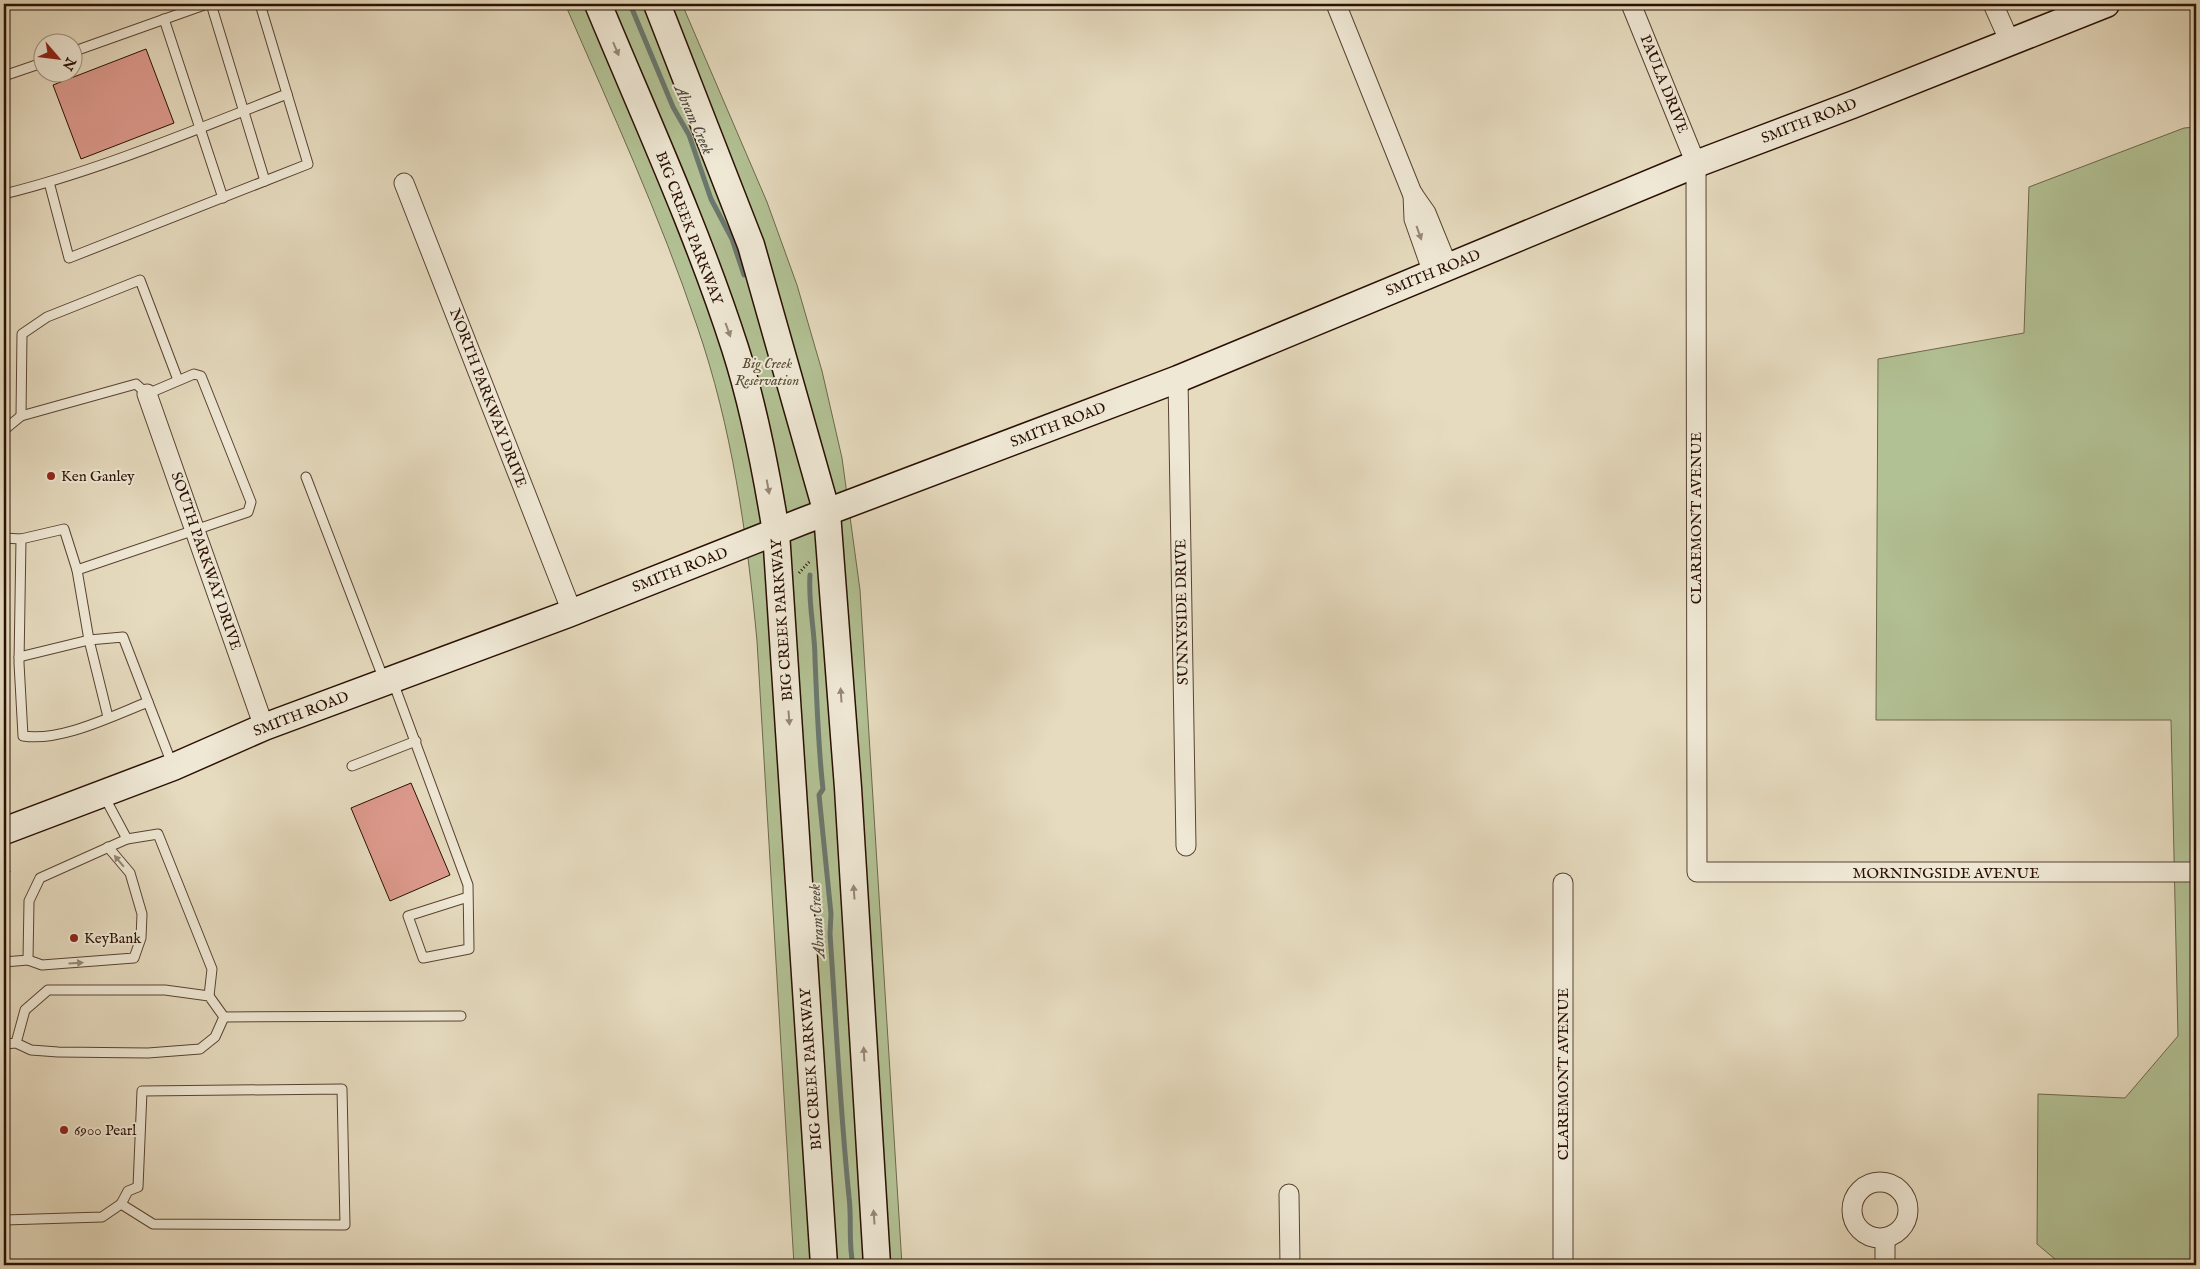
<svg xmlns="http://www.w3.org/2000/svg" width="2200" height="1269" font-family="'IM FELL English',serif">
  <rect width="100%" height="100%" fill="#e6dbbf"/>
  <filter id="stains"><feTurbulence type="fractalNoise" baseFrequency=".004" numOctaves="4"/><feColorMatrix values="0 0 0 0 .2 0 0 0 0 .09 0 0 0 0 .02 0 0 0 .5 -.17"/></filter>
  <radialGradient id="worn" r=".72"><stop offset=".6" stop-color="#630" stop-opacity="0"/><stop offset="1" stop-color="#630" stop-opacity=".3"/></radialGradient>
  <g fill="#b2c194" stroke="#6e684c">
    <path d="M565,4H682L767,202L797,285L822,371L842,458L860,590L902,1265H794L757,641C747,534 732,427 697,326C660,216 611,110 565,4Z"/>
    <polygon points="2196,127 2196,1265 2062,1265 2037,1244 2038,1094 2125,1098 2178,1036 2171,720 1876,720 1878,359 2024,333 2029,187 2184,128"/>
  </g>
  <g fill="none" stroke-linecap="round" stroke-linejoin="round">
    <g stroke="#6b776d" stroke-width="5">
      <polyline points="630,4 673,107 689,135 711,199 732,239 744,275"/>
      <path d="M810,575C808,604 815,631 815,659C817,703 818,746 823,789L819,795L831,914L830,934C836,1021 840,1109 849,1197C852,1220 848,1242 853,1265"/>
    </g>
  </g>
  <g fill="#dd9a8d" stroke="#2a1003">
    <polygon points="146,49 174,123 81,159 53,85"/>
    <polygon points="411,783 450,875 390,901 351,808"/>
  </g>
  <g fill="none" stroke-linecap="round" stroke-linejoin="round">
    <g stroke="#594332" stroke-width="11">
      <g id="lane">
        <polyline points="211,4 265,181"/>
        <polyline points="164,19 223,198"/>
        <polyline points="72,52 207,4"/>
        <polyline points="4,76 42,63"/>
        <polyline points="49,182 69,258 308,164 287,94"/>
        <path d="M4,194C101,170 194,130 287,94L260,4"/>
        <polyline points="21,416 22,334 47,317 140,280 178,380"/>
        <polyline points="4,430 21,416 136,384 147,394 194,374 201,376 251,502 248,512 77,570"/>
        <polyline points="306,477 384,680"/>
        <path d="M4,538L21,539L19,663L23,736C61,742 112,716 148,702L172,764"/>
        <polyline points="19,657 89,640 77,570 64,529 21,539"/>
        <polyline points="393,682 468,885 469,949 423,958 408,916 468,897"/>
        <polyline points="108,717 89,640 123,637 148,702"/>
        <polyline points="352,766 416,741"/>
        <polyline points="104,796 127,839 158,834 212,969 209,996"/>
        <polyline points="28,960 42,965 134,958 141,938 142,914 130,873 108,847"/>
        <polyline points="4,962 28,960 29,901 40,878 127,839"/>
        <polyline points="224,1017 461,1016"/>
        <polyline points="4,1044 16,1043 31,1050 58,1052 148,1053 200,1049 215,1037 224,1017 209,996 165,990 48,990 25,1010 16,1043"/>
        <polygon points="342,1089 345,1225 153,1224 121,1204 128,1191 138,1187 142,1091"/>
        <polyline points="4,1220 102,1217 121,1204"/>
      </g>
    </g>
    <g stroke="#594332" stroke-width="21">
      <g id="street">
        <polyline points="1336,4 1412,193 1426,213 1448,267"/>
        <polyline points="1631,4 1696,164 1697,872 2196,872"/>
        <polyline points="1993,4 2010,42"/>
        <polyline points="404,183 572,612"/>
        <polyline points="1413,194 1414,219 1433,273"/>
        <polyline points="1178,379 1186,846"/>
        <polyline points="147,394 264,727"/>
        <circle cx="1880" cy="1210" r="28"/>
        <polyline points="1289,1194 1290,1265"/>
        <polyline points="1563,1265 1563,883"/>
        <polyline points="1885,1265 1885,1238"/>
      </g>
    </g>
    <g stroke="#2a1003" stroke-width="29">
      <g id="secondary">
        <path d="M598,4C645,117 697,230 735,348C754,407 766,470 776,532L824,1265"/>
        <polyline points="657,4 751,245 827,513 848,788 877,1265"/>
        <polyline points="4,831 173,767 264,727 568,614 803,521 1178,379 1696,164 1852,105 2106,4"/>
      </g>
    </g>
    <g stroke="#2a1003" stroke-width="3" stroke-dasharray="1 2.5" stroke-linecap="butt">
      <polyline points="799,573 810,561"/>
      <polyline points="4,885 9,871 7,855"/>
    </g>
    <use href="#lane" stroke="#efe8d5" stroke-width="9"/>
    <use href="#street" stroke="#efe8d5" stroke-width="19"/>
    <use href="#secondary" stroke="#efe8d5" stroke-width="26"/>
  </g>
  <defs><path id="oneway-solid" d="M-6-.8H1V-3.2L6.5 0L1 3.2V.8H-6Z" transform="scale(1.25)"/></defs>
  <g fill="#968776">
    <use href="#oneway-solid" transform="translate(616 49) rotate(67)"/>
    <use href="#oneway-solid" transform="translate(1419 233) rotate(70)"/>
    <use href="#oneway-solid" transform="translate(728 330) rotate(70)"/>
    <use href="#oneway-solid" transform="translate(768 487) rotate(80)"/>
    <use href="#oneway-solid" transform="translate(841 695) rotate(-94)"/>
    <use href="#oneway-solid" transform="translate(789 718) rotate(86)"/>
    <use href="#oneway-solid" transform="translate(119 861) rotate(-130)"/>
    <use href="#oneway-solid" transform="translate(854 892) rotate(-94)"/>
    <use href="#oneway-solid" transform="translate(76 963) rotate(-4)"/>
    <use href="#oneway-solid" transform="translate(864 1054) rotate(-93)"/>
    <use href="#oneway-solid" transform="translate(874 1217) rotate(-94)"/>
  </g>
  <g fill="#8f2418" stroke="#efe8d5" stroke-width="2">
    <circle cx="51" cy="476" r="5"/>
    <circle cx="74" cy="938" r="5"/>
    <circle cx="64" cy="1130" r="5"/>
  </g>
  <g text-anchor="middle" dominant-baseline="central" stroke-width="4" stroke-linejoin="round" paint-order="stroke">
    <g font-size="15" fill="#2a1003" stroke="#efe8d5">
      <text transform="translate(1664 84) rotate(68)">PAULA DRIVE</text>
      <text transform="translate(1809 121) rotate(-21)">SMITH ROAD</text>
      <text transform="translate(689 228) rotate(69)">BIG CREEK PARKWAY</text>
      <text transform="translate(1433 273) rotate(-22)">SMITH ROAD</text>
      <text transform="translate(488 398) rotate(69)">NORTH PARKWAY DRIVE</text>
      <text transform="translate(1058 425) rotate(-21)">SMITH ROAD</text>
      <text transform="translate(1696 518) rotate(-90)">CLAREMONT AVENUE</text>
      <text transform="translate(206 561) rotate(71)">SOUTH PARKWAY DRIVE</text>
      <text transform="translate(680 570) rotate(-21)">SMITH ROAD</text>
      <text transform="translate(1182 612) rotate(-91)">SUNNYSIDE DRIVE</text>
      <text transform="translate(782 620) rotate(-94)">BIG CREEK PARKWAY</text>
      <text transform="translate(301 714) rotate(-21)">SMITH ROAD</text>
      <text x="1946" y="873">MORNINGSIDE AVENUE</text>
      <text transform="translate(811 1069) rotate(-94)">BIG CREEK PARKWAY</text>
      <text transform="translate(1563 1074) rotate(-90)">CLAREMONT AVENUE</text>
    </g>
    <g font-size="15" font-style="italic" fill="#5a4e36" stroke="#efe8d5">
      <text x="767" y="363">Big Creek<tspan x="767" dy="17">Reservation</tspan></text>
    </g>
    <g font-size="15" fill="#2a1003" stroke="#efe8d5" text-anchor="start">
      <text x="61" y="476">Ken Ganley</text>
      <text x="84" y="938">KeyBank</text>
      <text x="74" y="1130">6900 Pearl</text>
    </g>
    <g font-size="16" font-style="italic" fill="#504c41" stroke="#efe8d5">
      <text transform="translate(693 120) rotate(66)">Abram Creek</text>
      <text transform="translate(818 921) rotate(-94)">Abram Creek</text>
    </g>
  </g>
  <rect width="2200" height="1269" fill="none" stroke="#e6dbbf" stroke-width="20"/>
  <rect x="5" y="5" width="2190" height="1259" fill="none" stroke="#2a1003" stroke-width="2.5"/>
  <rect x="10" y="10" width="2180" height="1249" fill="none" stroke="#2a1003"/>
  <g transform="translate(58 58) rotate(118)"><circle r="24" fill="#efe8d5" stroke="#a09281"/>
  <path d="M0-4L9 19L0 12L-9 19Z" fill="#8f2418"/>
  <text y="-8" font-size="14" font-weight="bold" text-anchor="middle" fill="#2a1003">N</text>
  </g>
  <rect width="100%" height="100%" filter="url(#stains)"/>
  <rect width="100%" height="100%" fill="url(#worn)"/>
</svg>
